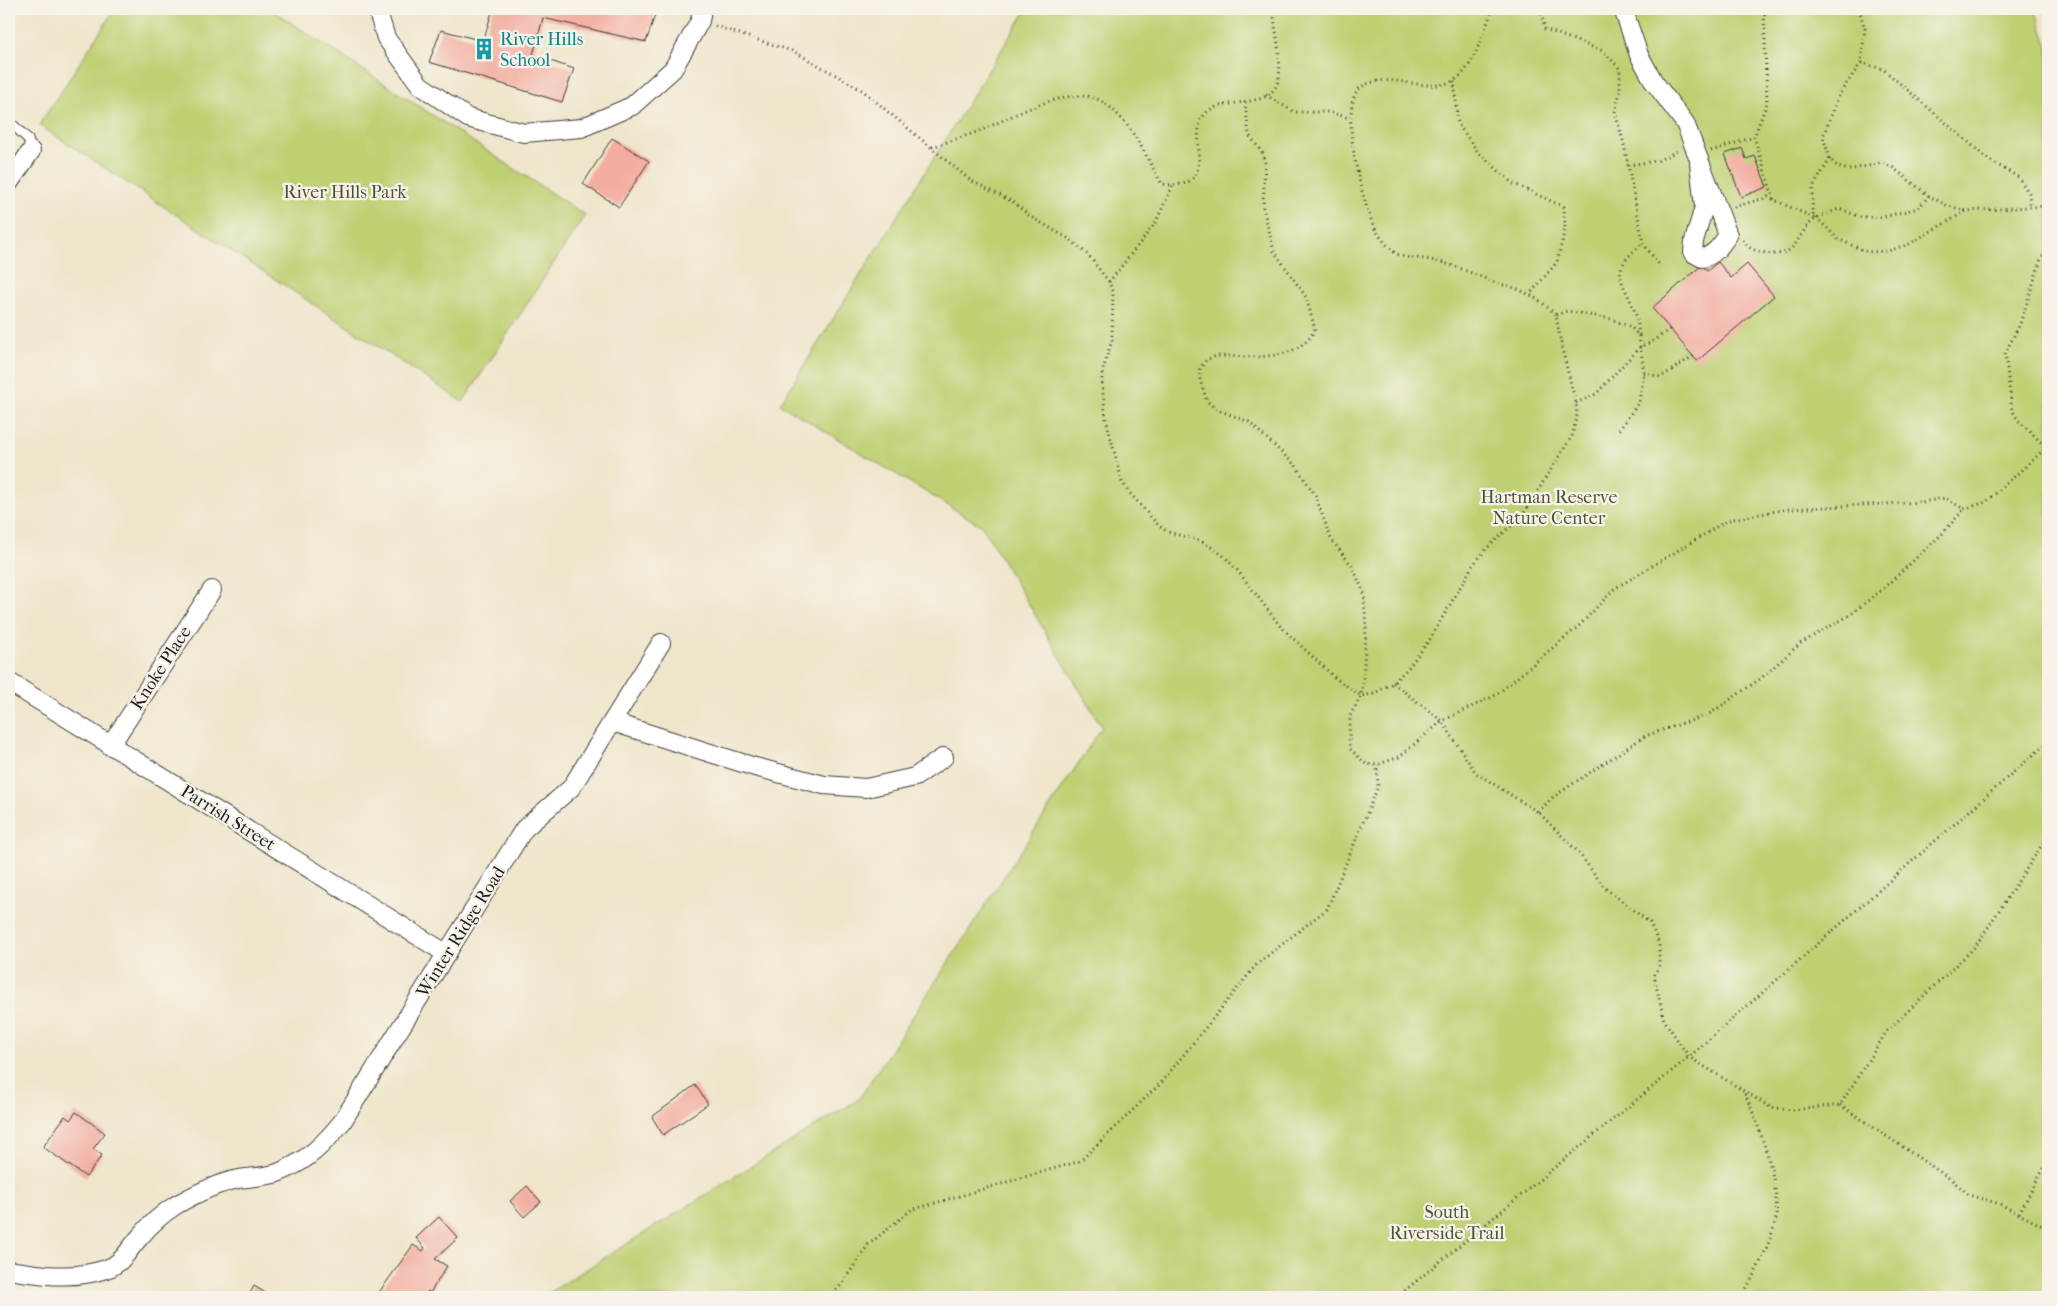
<svg xmlns="http://www.w3.org/2000/svg" width="2057" height="1306" font-family="'IM FELL French Canon',serif">
  <rect width="100%" height="100%" fill="#f7f3e8"/>
  <filter id="ink" filterUnits="userSpaceOnUse"><feTurbulence type="fractalNoise" baseFrequency=".02" numOctaves="2"/><feDisplacementMap in="SourceGraphic" scale="10" xChannelSelector="R" yChannelSelector="G"/><feConvolveMatrix kernelMatrix="1 2 1 2 8 2 1 2 1" color-interpolation-filters="sRGB"/></filter>
  <filter id="wash" filterUnits="userSpaceOnUse"><feTurbulence type="fractalNoise" baseFrequency=".0096" numOctaves="4" result="noise"/><feDisplacementMap in="SourceGraphic" scale="20" xChannelSelector="R" yChannelSelector="G"/><feGaussianBlur stdDeviation="1.12" result="paint"/><feColorMatrix in="noise" values="0 0 0 0 0 0 0 0 0 0 0 0 0 0 0 0 0 1.4 0 .05"/><feComposite in="paint" operator="in"/></filter>
  <g filter="url(#wash)">
    <rect width="100%" height="100%" fill="#efe5ca"/>
    <g fill="#bfd073" stroke="#6e7648">
      <polygon points="115,9 270,9 585,215 463,402 39,125"/>
      <polygon points="1027,9 2035,9 2048,47 2048,1297 542,1297 859,1099 1102,727 982,526 780,404"/>
    </g>
    <g id="blocks">
      <g fill="#f3ada0">
        <polygon points="493,9 657,9 646,42 543,18 533,55 574,69 562,102 429,62 441,30 483,41"/>
        <polygon points="612,138 649,161 619,207 583,184"/>
        <polygon points="1742,148 1746,159 1755,156 1767,187 1741,197 1725,154"/>
        <polygon points="1718,262 1731,278 1747,264 1774,296 1697,361 1652,308 1702,265 1707,271"/>
        <polygon points="695,1085 708,1104 663,1135 652,1117"/>
        <polygon points="76,1112 105,1133 93,1149 102,1155 86,1177 43,1147 65,1116 70,1120"/>
        <polygon points="527,1186 541,1202 524,1217 510,1201"/>
        <polygon points="439,1217 458,1238 435,1259 447,1266 430,1293 428,1291 425,1297 390,1297 380,1291 413,1245 423,1251 425,1248 416,1238"/>
        <polygon points="254,1286 272,1297 248,1297"/>
      </g>
    </g>
  </g>
  <g filter="url(#ink)">
    <use href="#blocks" fill-opacity="0" stroke="#3c3a36" stroke-width="1"/>
    <g fill="none" stroke-linecap="round" stroke-linejoin="round">
      <g stroke="#3c3a36" stroke-width="11">
        <polyline id="lane" points="9,121 28,139 31,151"/>
      </g>
      <g stroke="#3c3a36" stroke-width="20">
        <g id="street">
          <polyline points="377,9 386,38 420,85 468,118 524,133 581,128 632,106 673,69 700,21 702,9"/>
          <path d="M1623,9L1639,55L1654,82L1685,123L1728,235C1721,245 1714,256 1702,258L1693,253L1694,241L1704,207L1699,163"/>
          <polyline points="9,183 31,151"/>
          <polyline points="9,682 447,954"/>
          <polyline points="612,722 755,767 824,785 866,788 915,777 944,757"/>
          <polyline points="110,746 212,590"/>
          <path d="M9,1270C42,1275 73,1280 106,1269C122,1264 129,1249 139,1238C149,1226 163,1213 176,1205C195,1194 218,1183 239,1179C252,1177 268,1177 280,1172C307,1161 324,1144 342,1122L524,829L571,788L661,643"/>
        </g>
      </g>
      <g stroke="#3c3a36" stroke-width="3" stroke-dasharray="1 4" stroke-linecap="butt">
        <polyline points="1540,9 1545,29 1603,51 1620,69 1620,92 1615,112 1624,144 1643,243 1661,267"/>
        <polyline points="1764,9 1767,103 1754,137 1774,200"/>
        <polyline points="1859,9 1865,29 1861,63 1840,93 1823,137 1830,159 1838,167 1849,170 1881,163 1892,167 1929,196 1946,205 1966,211 2046,206 2048,211"/>
        <path d="M715,26L795,52L862,90L970,180L1013,202L1031,217L1071,240L1089,256L1109,282L1113,294L1112,340L1102,373V385L1106,419L1122,482L1128,491L1159,526L1168,532L1202,541L1223,555L1238,571L1281,627L1334,677L1361,696L1373,694L1393,683L1409,667L1430,639L1473,565L1488,547L1522,516L1572,436L1577,415L1576,403L1562,349L1556,315C1540,299 1522,288 1499,284C1477,276 1454,264 1431,260C1418,257 1402,260 1392,250C1387,246 1381,238 1377,232C1363,209 1337,105 1360,88C1390,66 1435,102 1462,74C1477,58 1484,29 1493,9"/>
        <polyline points="1861,63 1883,69 1989,160 2018,177 2029,193 2030,206"/>
        <polyline points="1454,81 1458,124 1478,152 1512,183 1564,207 1565,229 1557,262 1530,294"/>
        <polyline points="1266,95 1294,112 1329,112 1349,118"/>
        <path d="M1245,102L1249,135L1262,152L1265,163L1263,207L1274,251L1306,297L1315,329C1298,364 1249,356 1216,356L1206,360L1200,369V380L1207,401L1216,409L1249,422L1296,466L1315,495L1331,539L1352,566L1364,593L1366,628L1363,682L1361,696L1350,716L1349,738L1350,749L1366,764L1377,765L1399,757L1442,721L1496,695L1580,625L1614,589L1728,520L1787,509L1922,502L1945,498L1964,509L1986,502L2046,448"/>
        <path d="M932,147C947,142 963,137 979,131C1009,119 1069,83 1101,101C1130,118 1146,157 1162,184C1223,192 1185,135 1205,114C1219,98 1263,108 1275,88C1286,72 1274,28 1273,9"/>
        <polyline points="1711,151 1754,137"/>
        <polyline points="1830,159 1813,187 1812,213 1838,239 1867,252 1888,251 1909,244 1966,211"/>
        <polyline points="1628,165 1657,161 1677,151"/>
        <polyline points="1734,207 1768,197 1816,219"/>
        <path d="M1743,240C1748,249 1756,251 1766,253C1801,259 1794,232 1817,218C1824,214 1832,212 1839,209L1861,217H1884L1918,208L1929,196"/>
        <polyline points="2048,247 2041,259 2020,324 2005,353 2012,410 2018,420 2048,449"/>
        <polyline points="1109,282 1155,224 1173,185"/>
        <polyline points="1556,315 1567,311 1611,319 1631,327 1639,336 1644,373 1639,402 1617,433"/>
        <path d="M1639,335C1638,328 1638,321 1636,315C1624,279 1605,274 1643,243"/>
        <polyline points="1644,373 1661,377 1693,356"/>
        <polyline points="1576,403 1596,394 1641,346 1650,343 1670,329"/>
        <polyline points="1393,683 1442,721 1476,773 1538,812 1578,852 1605,888 1650,923 1659,944 1659,966 1654,976 1664,1020 1689,1057 1770,1107 1792,1110 1840,1105 1887,1031 1975,947 2048,836"/>
        <polyline points="1538,812 1553,797 1645,736 1708,715 1760,679 1801,643 1850,615 1884,588 1942,534 1964,509"/>
        <polyline points="1840,1105 1952,1180 1969,1195 2000,1204 2048,1229"/>
        <polyline points="2019,1213 2048,1161"/>
        <polyline points="829,1297 841,1285 868,1245 911,1210 1080,1161 1160,1084 1257,964 1327,909 1378,787 1377,765"/>
        <polyline points="1397,1297 1689,1057 2048,742"/>
        <path d="M1741,1297C1754,1277 1772,1241 1776,1217C1780,1181 1758,1124 1744,1091"/>
      </g>
      <use href="#lane" stroke="#fff" stroke-width="9"/>
      <use href="#street" stroke="#fff" stroke-width="18"/>
    </g>
  </g>
  <defs>
    <g id="building-bare" transform="scale(1.725)"><path d="M-4-6H4V6H1V3H-1V6H-4ZM-2.5-4.3h1.7v1.8h-1.7ZM.8-4.3h1.7v1.8H.8ZM-2.5-1h1.7V.8h-1.7ZM.8-1h1.7V.8H.8Z" fill="#0f9aa8" stroke="#f7f3e8" stroke-width="2.5" paint-order="stroke"/></g>
  </defs>
  <g fill-rule="evenodd">
    <use href="#building-bare" x="484" y="49"/>
  </g>
  <g text-anchor="middle" dominant-baseline="central" stroke-width="4.5" stroke-linejoin="round" paint-order="stroke">
    <g font-size="18" fill="#0d838f" stroke="#f7f3e8" text-anchor="start">
      <text x="500" y="39">River Hills<tspan x="500" dy="21">School</tspan></text>
    </g>
    <g font-size="18" fill="#4d5236" stroke="#f7f3e8">
      <text x="345" y="192">River Hills Park</text>
      <text x="1549" y="497">Hartman Reserve<tspan x="1549" dy="21">Nature Center</tspan></text>
      <text x="1447" y="1212">South<tspan x="1447" dy="21">Riverside Trail</tspan></text>
    </g>
    <g font-size="18" fill="#1c1c1c" stroke="#f7f3e8">
      <text transform="translate(161 668) rotate(-57)">Knoke Place</text>
      <text transform="translate(228 818) rotate(32)">Parrish Street</text>
      <text transform="translate(461 932) rotate(-58)">Winter Ridge Road</text>
    </g>
  </g>
  <rect width="2057" height="1306" fill="none" stroke="#f7f3e8" stroke-width="30"/>
</svg>
